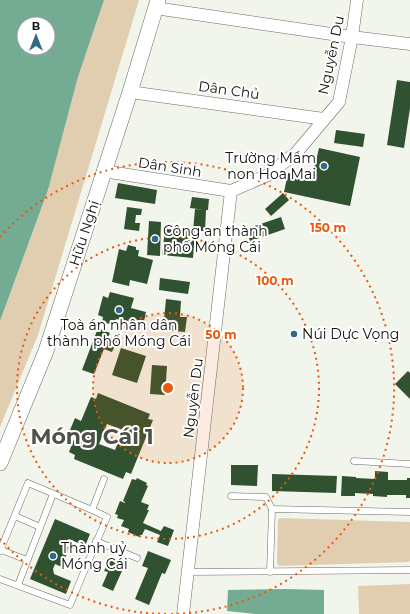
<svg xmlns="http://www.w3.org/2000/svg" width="410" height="614" font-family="Montserrat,sans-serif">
  <rect width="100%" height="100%" fill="#f2f5eb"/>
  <g fill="#e1ceb0">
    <polygon points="104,0 139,0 38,335 0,427 0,321 48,190 78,77"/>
    <polygon points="280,518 410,522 410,561 409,562 279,566 277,563 278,520"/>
    <polygon points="410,584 410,614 359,614 358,586"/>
  </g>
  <g fill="#74ab93" fill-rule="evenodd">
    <path d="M0,0H104L78,77L48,190L0,321ZM24,24H48V48H24Z"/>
    <polygon points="285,589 324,590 324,614 257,614 227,611 228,590"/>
  </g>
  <g fill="#315230" fill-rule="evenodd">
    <polygon points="397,80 410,82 410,108 404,148 387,145"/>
    <polygon points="336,130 365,134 363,147 334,143"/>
    <polygon points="319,148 360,157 350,206 284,192 288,173 312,178"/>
    <polygon points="118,183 157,190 155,204 115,198"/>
    <polygon points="283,193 289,200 271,216 265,209"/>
    <polygon points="192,197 209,199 208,210 206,210 205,231 195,231 193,258 162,255 165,229 193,231 195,209 205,210 190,208"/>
    <polygon points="127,207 142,209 141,215 136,215 135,223 140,223 139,231 124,229"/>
    <polygon points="281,217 285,229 250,241 246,229"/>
    <polygon points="149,221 161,222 160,256 147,255"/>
    <polygon points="128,245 136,247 136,250 139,250 138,256 153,260 147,284 130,280 129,286 112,282 119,249 126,251"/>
    <polygon points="160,278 190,282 188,294 159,290"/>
    <polygon points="110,292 134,298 131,308 146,312 143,326 116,319 114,325 102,322 103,317 98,315 103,296 108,298"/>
    <polygon points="166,299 181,301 180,317 187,317 185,332 163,330"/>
    <polygon points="98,328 110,333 108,337 117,341 112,352 104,349 94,374 82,370"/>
    <polygon points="121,348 146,356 137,383 112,375"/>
    <polygon points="152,365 167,366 165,395 150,394"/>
    <polygon points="408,371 410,373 410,399 395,384"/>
    <path d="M98,393L150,414L148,419L153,420L131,474L126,472L123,479L74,459L75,455L69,452L77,432L70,430L75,418L81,421L91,397L96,399ZM107,424L123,430L115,450L99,444Z"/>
    <polygon points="231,465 258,465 257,486 231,485"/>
    <polygon points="375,471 388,472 388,480 407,480 407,478 410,478 410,498 406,498 406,495 387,495 387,497 373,496 373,494 355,493 355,496 341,496 342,476 356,477 356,478 375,479"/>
    <polygon points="272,474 337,476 336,493 272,491"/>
    <polygon points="137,478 147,483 146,485 148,486 141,502 149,505 147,510 149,510 143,523 161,531 164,526 174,530 168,546 157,542 160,535 145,529 142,535 140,535 139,537 128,532 129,529 121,526 124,520 117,518 118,515 115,514 120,501 125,503 125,502 123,501 132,479 136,480"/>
    <polygon points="55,519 90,534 85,546 69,539 66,541 64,546 69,547 62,567 55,564 53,569 54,574 71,581 66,594 30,579"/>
    <polygon points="148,551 171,560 165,574 162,573 149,605 135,599 148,568 142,566"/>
    <polygon points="110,559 119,564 117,569 122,571 113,591 102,586 108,572 104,571"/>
  </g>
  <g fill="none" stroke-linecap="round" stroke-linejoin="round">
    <g stroke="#6a6c64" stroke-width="7">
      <g id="service">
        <polyline points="354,461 410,464"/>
        <polyline points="231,496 266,497 272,509"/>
        <polyline points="92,510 104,479"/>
        <polyline points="15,516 40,527"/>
        <polyline points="96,541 137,558"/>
        <polyline points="1,550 27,560"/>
        <polyline points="0,551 28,483 92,510 107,517 70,605 0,579"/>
        <polyline points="187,572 410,570"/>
        <polyline points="270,572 272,509 410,512"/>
        <polyline points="18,585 53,494"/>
      </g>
    </g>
    <g stroke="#6a6c64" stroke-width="13">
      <g id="minor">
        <polyline points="155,8 352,37 410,44"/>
        <polyline points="130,92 324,119"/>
        <polyline points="103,171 231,191"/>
        <polyline points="183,614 231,191 268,175 296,153 339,102 352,37 357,0"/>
      </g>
    </g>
    <g stroke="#6a6c64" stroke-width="16">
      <polyline id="tertiary" points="0,463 46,351 130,92 158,0"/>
    </g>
    <use href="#service" stroke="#fff" stroke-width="6"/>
    <use href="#minor" stroke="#fff" stroke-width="12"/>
    <use href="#tertiary" stroke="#fff" stroke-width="15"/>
  </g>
  <circle cx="168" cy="388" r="75" fill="#e8590c" fill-opacity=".12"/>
  <g fill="none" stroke="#e8590c" stroke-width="2" stroke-dasharray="2 4">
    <circle cx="168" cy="388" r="75"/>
    <circle cx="168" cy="388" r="151"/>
    <path d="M166 614A226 226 0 0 1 0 539M0 237A226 226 0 1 1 170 614"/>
  </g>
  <g fill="#316a84" stroke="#fff" stroke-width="1.5">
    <circle cx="324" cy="166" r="4"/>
    <circle cx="155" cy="239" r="4"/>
    <circle cx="119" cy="310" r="4"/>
    <circle cx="294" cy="334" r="4"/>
    <circle cx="53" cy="556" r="4"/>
  </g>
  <g text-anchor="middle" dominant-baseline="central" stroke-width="4" stroke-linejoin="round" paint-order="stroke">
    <g font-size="14" fill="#10110e" stroke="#fff">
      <text transform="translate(331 55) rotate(-78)">Nguyễn Du</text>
      <text transform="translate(229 90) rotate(8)">Dân Chủ</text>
      <text transform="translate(170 167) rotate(9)">Dân Sinh</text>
      <text transform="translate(84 233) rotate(-72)">Hữu Nghị</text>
      <text transform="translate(193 398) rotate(-83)">Nguyễn Du</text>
    </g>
    <g font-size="14" fill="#10110e" stroke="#fff" text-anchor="start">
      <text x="316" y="158" text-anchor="end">Trường Mầm<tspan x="316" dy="16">non Hoa Mai</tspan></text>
      <text x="163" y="231">Công an thành<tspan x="163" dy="16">phố Móng Cái</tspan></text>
      <text x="119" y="325" text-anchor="middle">Toà án nhân dân<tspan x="119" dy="16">thành phố Móng Cái</tspan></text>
      <text x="302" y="334">Núi Dực Vọng</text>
      <text x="61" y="548">Thành uỷ<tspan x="61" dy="16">Móng Cái</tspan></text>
    </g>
    <g font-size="22" font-weight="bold" fill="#4e5149" stroke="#fff">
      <text x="92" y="436">Móng Cái 1</text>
    </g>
  </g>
  <circle cx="168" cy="388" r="6" fill="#e8590c" stroke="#fff" stroke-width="2"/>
  <g font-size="12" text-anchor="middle" font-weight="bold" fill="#e8590c" stroke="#fff" stroke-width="4" stroke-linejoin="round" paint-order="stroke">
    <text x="328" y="232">150 m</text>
    <text x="275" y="285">100 m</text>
    <text x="221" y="339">50 m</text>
  </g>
  <g transform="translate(36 36)"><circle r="19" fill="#ffffff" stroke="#9fa09f"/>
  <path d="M0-3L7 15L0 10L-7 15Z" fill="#316a84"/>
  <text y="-6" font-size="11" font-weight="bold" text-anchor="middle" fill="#10110e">B</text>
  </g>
</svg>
